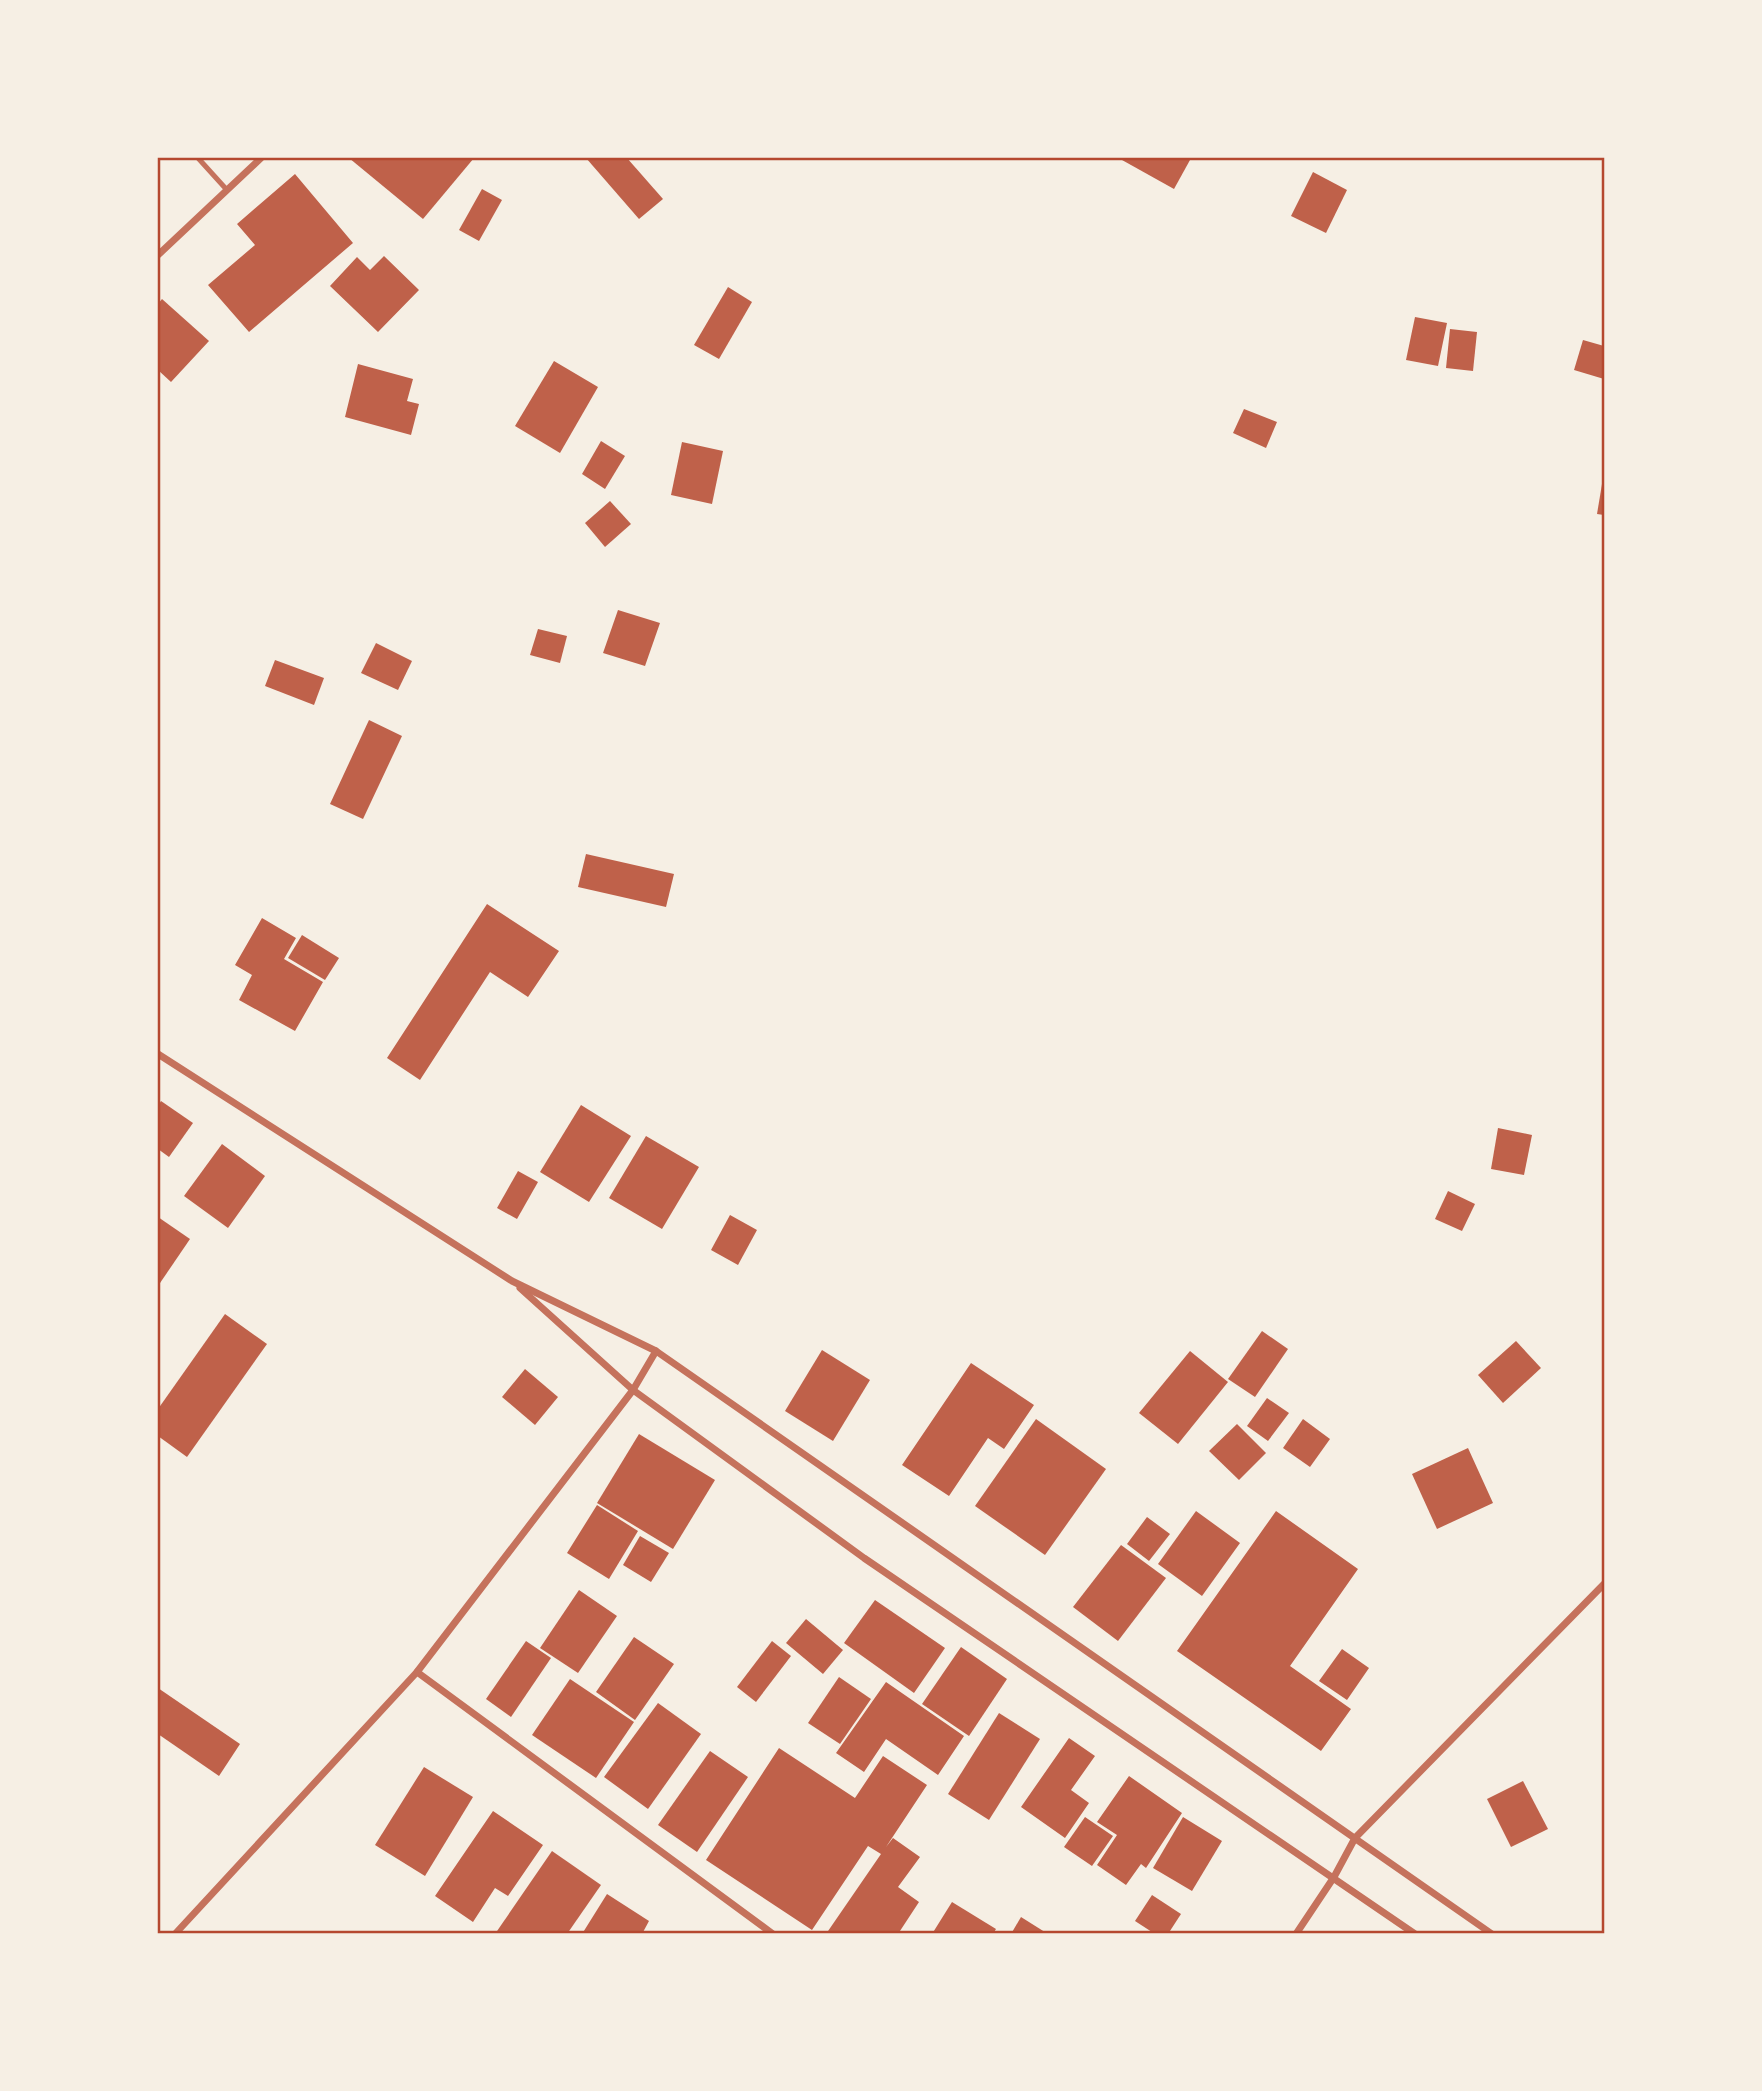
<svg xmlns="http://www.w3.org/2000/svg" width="1762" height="2091" font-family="Mulish,sans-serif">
  <rect width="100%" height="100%" fill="#f6efe4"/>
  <g fill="#bf614a">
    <polygon points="349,158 474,158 423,219"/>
    <polygon points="586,158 627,158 663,199 639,219"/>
    <polygon points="1123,158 1187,158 1190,160 1174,189 1122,160"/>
    <polygon points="1313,172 1347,190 1326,233 1291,216"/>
    <polygon points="295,174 353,243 249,332 208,285 255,245 237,224"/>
    <polygon points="482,189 502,200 479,241 459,230"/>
    <polygon points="384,256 419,290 378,332 330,286 357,257 370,270"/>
    <polygon points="728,287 752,302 719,359 694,345"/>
    <polygon points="162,299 209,341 171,382 158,370 158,304"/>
    <polygon points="1415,317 1447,323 1438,366 1406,360"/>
    <polygon points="1450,329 1477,332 1473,371 1446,368"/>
    <polygon points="1583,340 1604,346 1604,379 1574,370"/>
    <polygon points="554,361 598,387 560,453 515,426"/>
    <polygon points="358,364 413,379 407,401 419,404 411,435 345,417"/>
    <polygon points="1244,409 1277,422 1266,448 1233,433"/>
    <polygon points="601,441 625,456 605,489 582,474"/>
    <polygon points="682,442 723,451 712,504 671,495"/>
    <polygon points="1603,478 1604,478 1604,515 1597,514"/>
    <polygon points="610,501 631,524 605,547 585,523"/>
    <polygon points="618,610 660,623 645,666 603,653"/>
    <polygon points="538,629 567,636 560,663 530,655"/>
    <polygon points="376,643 412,661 398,690 361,673"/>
    <polygon points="275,660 324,678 314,705 265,686"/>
    <polygon points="369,720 402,736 363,819 330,804"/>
    <polygon points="586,854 674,874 666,907 578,887"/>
    <polygon points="487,904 559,951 528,997 490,972 420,1080 387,1058"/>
    <polygon points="262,918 296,938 284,959 323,982 295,1031 239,1000 252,975 235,965"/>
    <polygon points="302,935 339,958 325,980 288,958"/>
    <polygon points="161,1101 193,1123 169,1157 158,1149 158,1106"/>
    <polygon points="581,1105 631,1136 589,1202 540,1172"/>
    <polygon points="1498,1128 1532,1135 1524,1175 1491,1169"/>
    <polygon points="646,1136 699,1167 662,1229 609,1198"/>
    <polygon points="222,1144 265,1176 228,1228 184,1196"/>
    <polygon points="518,1171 538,1182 517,1219 497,1208"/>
    <polygon points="1448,1191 1475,1204 1462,1231 1435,1219"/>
    <polygon points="730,1215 757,1230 738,1265 711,1250"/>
    <polygon points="158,1217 190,1239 158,1286"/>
    <polygon points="225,1314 267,1344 187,1457 158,1436 158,1409"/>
    <polygon points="1262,1331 1288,1349 1255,1397 1228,1379"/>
    <polygon points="1516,1341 1541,1368 1503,1403 1478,1375"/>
    <polygon points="822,1350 870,1380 833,1441 785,1411"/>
    <polygon points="1190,1351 1228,1382 1178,1444 1139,1413"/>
    <polygon points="971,1363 1034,1405 1004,1449 988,1438 949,1496 902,1465"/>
    <polygon points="525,1369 558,1397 535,1425 502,1397"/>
    <polygon points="1267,1398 1289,1413 1268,1441 1247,1426"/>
    <polygon points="1036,1419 1106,1469 1045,1555 975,1506"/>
    <polygon points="1303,1419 1330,1439 1310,1467 1283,1448"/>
    <polygon points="1237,1424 1266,1453 1239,1480 1209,1451"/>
    <polygon points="639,1434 715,1480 673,1549 597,1503"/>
    <polygon points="1468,1448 1493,1503 1437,1529 1412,1474"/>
    <polygon points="597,1505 638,1531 609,1579 567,1553"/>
    <polygon points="1196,1511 1240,1543 1202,1596 1158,1564"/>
    <polygon points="1276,1511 1358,1569 1290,1666 1351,1709 1321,1751 1177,1651"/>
    <polygon points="1147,1517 1170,1534 1149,1561 1127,1544"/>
    <polygon points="640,1536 669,1553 651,1582 623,1565"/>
    <polygon points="1121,1545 1166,1578 1118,1641 1073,1607"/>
    <polygon points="579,1590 617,1616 578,1673 540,1648"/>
    <polygon points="875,1600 945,1648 914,1693 844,1643"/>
    <polygon points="806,1619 843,1650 823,1674 786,1643"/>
    <polygon points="634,1637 674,1664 635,1720 596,1692"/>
    <polygon points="526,1641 551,1658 511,1717 486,1699"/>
    <polygon points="772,1641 791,1656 756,1702 737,1687"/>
    <polygon points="961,1647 1007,1679 969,1736 922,1704"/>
    <polygon points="1342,1649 1369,1668 1347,1700 1319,1681"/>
    <polygon points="839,1677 871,1699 840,1744 808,1723"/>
    <polygon points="570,1679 634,1722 596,1778 532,1735"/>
    <polygon points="886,1682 964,1736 938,1775 886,1739 864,1772 836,1753"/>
    <polygon points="158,1688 240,1744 219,1776 158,1734"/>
    <polygon points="658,1703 701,1734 648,1809 604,1777"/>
    <polygon points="999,1713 1040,1739 989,1820 948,1794"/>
    <polygon points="1069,1738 1095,1756 1071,1790 1089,1803 1065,1838 1021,1807"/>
    <polygon points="779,1748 855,1798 883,1756 927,1785 886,1847 893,1838 920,1857 898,1887 919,1902 898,1934 826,1934 881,1854 868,1846 812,1930 706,1860"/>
    <polygon points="710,1751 748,1777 697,1852 658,1825"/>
    <polygon points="424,1767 473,1797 425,1876 375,1845"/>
    <polygon points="1129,1776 1182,1813 1146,1868 1141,1864 1126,1885 1097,1865 1117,1835 1097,1822"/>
    <polygon points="1523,1781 1548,1829 1511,1847 1487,1799"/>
    <polygon points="493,1811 543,1845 508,1896 495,1888 473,1922 435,1896"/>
    <polygon points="1085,1817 1113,1836 1092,1866 1064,1847"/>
    <polygon points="1183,1817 1222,1841 1192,1891 1153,1868"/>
    <polygon points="552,1851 601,1885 567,1934 495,1934"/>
    <polygon points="607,1894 649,1921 642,1934 582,1934"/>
    <polygon points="1152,1895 1181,1914 1168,1934 1155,1934 1135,1921"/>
    <polygon points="952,1902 996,1929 993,1934 932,1934"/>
    <polygon points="1021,1917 1048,1934 1011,1934"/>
  </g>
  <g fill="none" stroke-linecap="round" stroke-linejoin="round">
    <polyline stroke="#c5725c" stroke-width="5" points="198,158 227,190"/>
    <g stroke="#c5725c" stroke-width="7">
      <polyline points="158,255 261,158"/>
      <polyline points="158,1054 512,1281 656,1351 1492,1934"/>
      <polyline points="520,1288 633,1390 864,1558 1415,1934"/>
      <polyline points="417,1672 773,1934"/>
      <polyline points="175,1934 417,1672 633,1390 656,1351"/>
      <polyline points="1296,1934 1334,1877 1355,1838 1604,1584"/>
    </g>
  </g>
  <rect width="1762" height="2091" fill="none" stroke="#f6efe4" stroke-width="318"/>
  <rect x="159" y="159" width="1444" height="1773" fill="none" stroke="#b5482f" stroke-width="2.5"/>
</svg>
